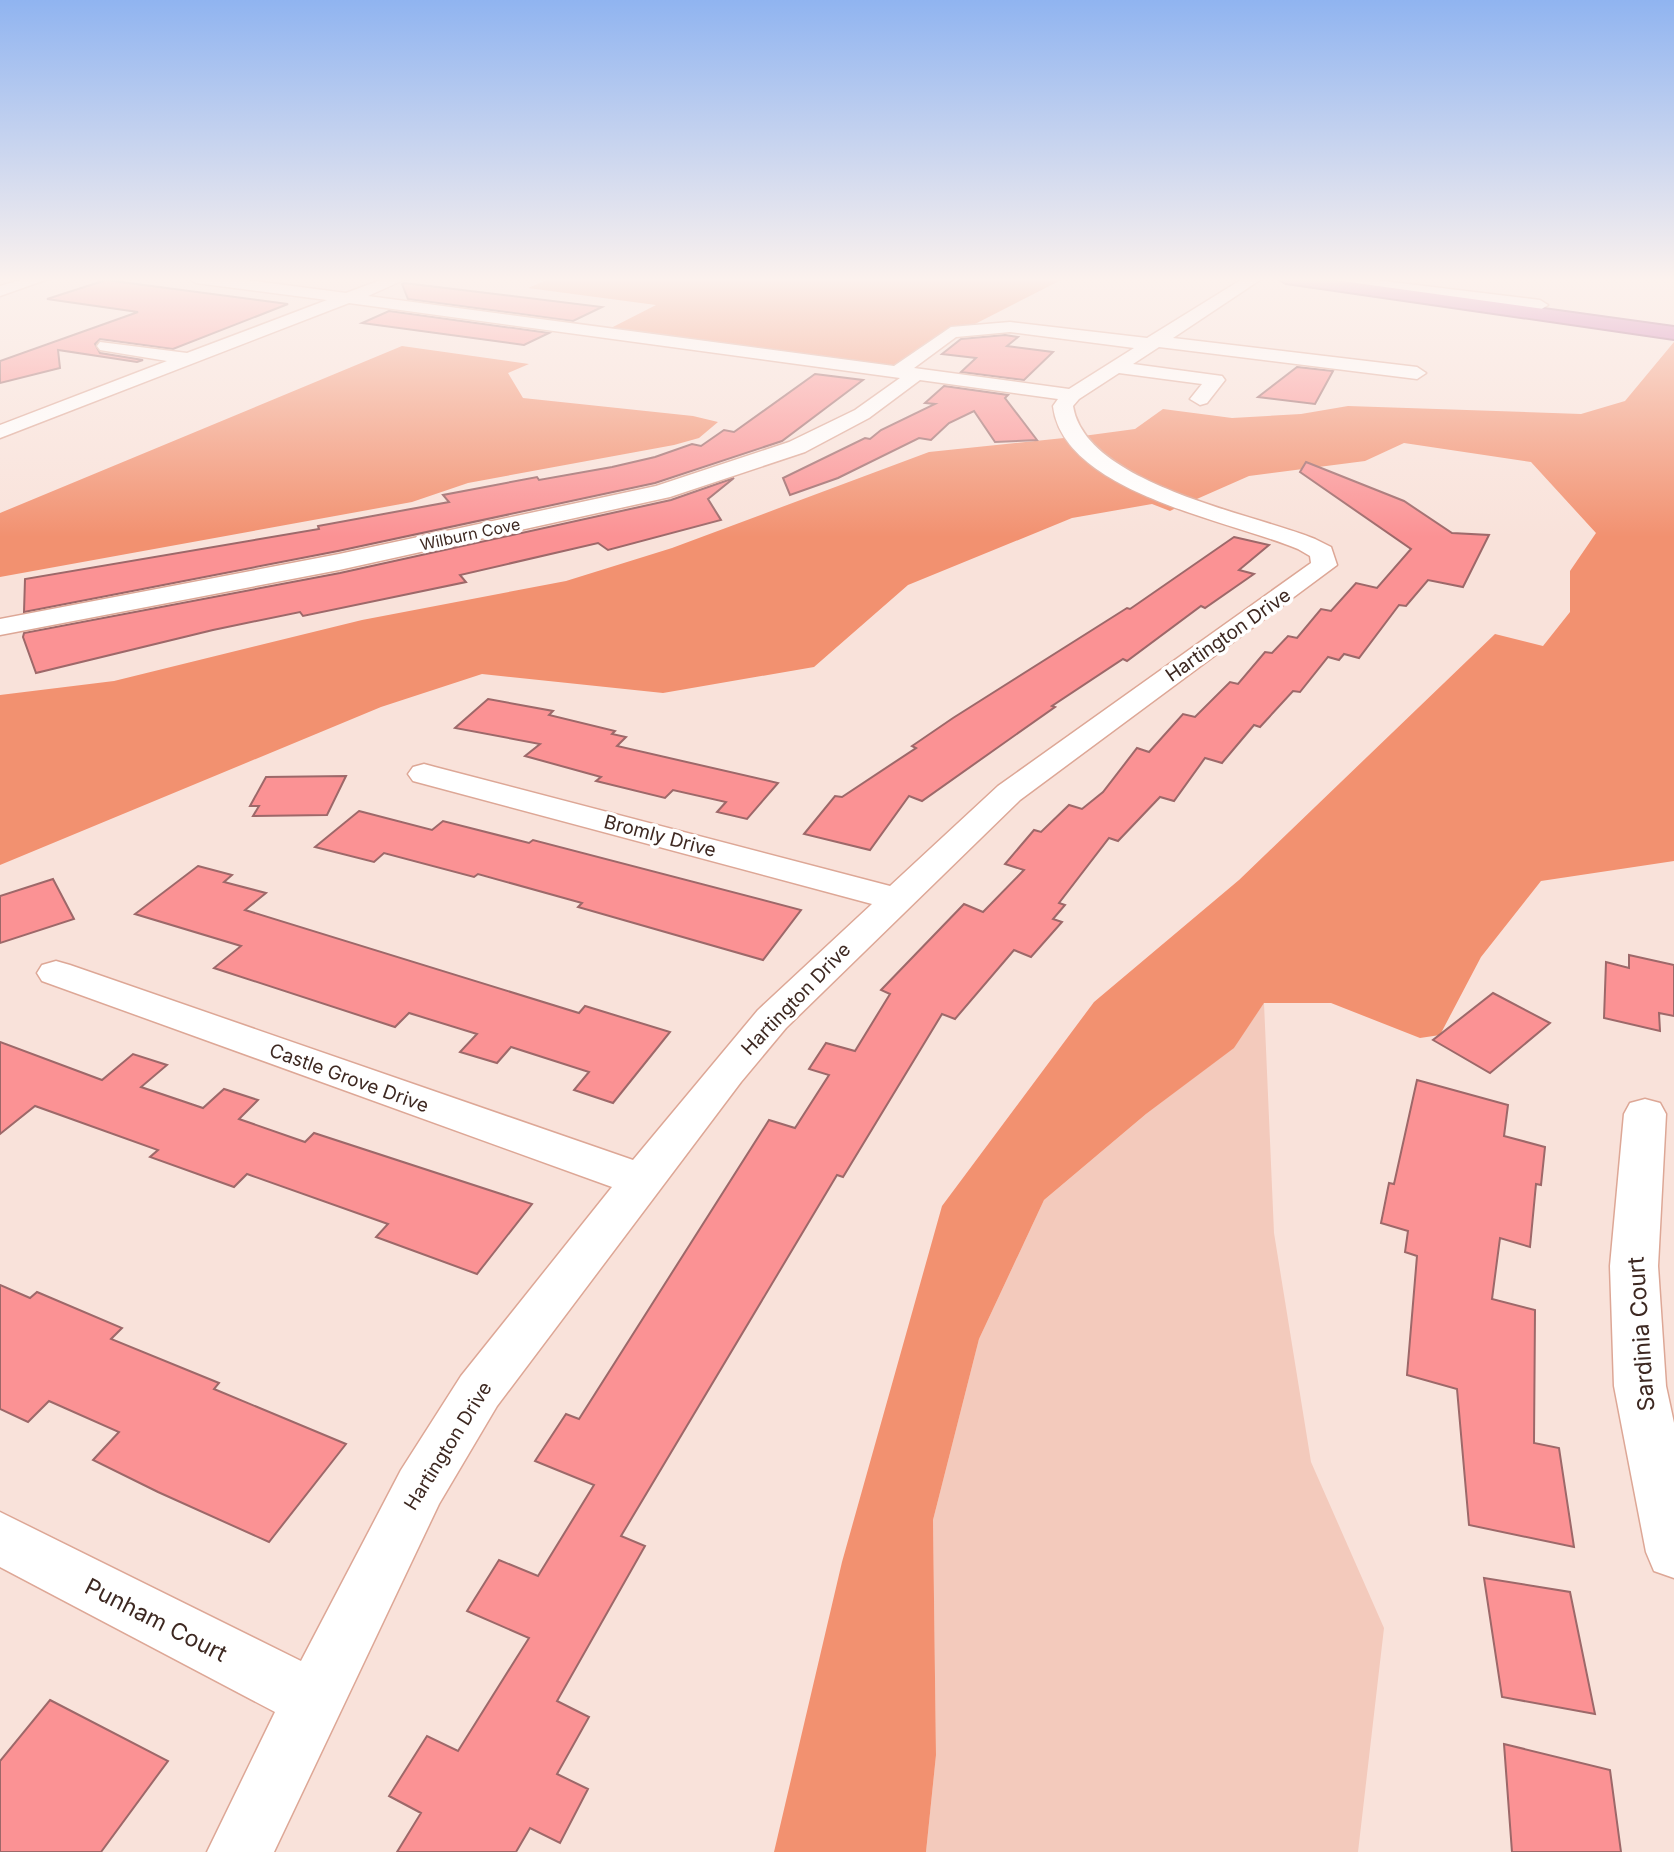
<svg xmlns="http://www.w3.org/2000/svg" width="1674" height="1852" font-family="Inter,sans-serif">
  <rect width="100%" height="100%" fill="#f9e2da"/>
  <polygon fill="#f3cabc" points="1264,1003 1274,1233 1311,1462 1384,1628 1358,1852 926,1852 936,1755 933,1520 979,1339 1044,1200 1146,1114 1233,1048"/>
  <g fill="#f29170">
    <polygon points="552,278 1065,278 889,368 607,330 656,305 528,288"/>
    <path d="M1674,342V861L1541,881L1481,957L1440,1035L1420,1038L1331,1003H1264L1234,1048L1146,1114L1044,1200L979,1339L933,1520L936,1755L926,1852H774L842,1562L942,1206L1094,1002L1239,880L1495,634L1543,646L1570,612V571L1596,533L1531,462L1404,443L1365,461L1249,476L1190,502C1153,483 1114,464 1083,436L1135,429L1163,409L1232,418L1301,414L1348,406L1581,414L1625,401Z"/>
    <polygon points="402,346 529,364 508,373 523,398 693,416 718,422 699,438 674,445 468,483 412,502 0,577 0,513"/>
    <polygon points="1064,438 1078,451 1178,507 1170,511 1152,504 1072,518 908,585 814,667 663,693 482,674 381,707 0,865 0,695 114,681 362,620 566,581 672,548 929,452"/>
  </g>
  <g fill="#fb9294" stroke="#9d6869" stroke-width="2">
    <polygon points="106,280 288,304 173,349 100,339 95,344 100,353 143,360 137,362 58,350 60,368 0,383 0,361 138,312 47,299"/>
    <polygon points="404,283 602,307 573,321 408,299 402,284"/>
    <polygon points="389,311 549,333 524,345 362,323"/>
    <polygon points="1005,335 1018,337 1007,346 1053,352 1024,380 961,372 976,358 942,354 961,339"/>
    <polygon points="1297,367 1333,371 1315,404 1258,397"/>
    <polygon points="815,374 863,380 782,441 655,483 338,551 24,612 25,579 319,529 318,526 449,502 443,495 537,477 539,480 612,467 655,457 692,444 701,446 724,430 734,432"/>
    <polygon points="944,386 1008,395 1005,398 1037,440 995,442 974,411 949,423 931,440 919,438 838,478 790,495 783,478 865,438 870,439 881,430 935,404 925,403"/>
    <polygon points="1306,462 1404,501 1452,533 1489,535 1463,587 1428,580 1406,606 1399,605 1359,658 1344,654 1339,660 1328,657 1300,692 1293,691 1260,727 1254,725 1222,763 1205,758 1174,801 1160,797 1118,841 1109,838 1059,903 1065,905 1053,919 1062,922 1031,957 1014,950 955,1019 942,1014 843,1177 837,1175 621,1536 645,1546 557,1701 589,1717 557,1774 588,1789 560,1843 530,1828 516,1852 397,1852 421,1813 389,1796 427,1736 458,1751 529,1638 467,1611 499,1560 538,1576 594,1485 535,1461 566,1414 579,1419 769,1120 795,1128 829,1075 809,1069 826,1043 855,1051 890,994 881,990 964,904 983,912 1024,870 1005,864 1034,830 1041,832 1069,805 1082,809 1103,792 1137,748 1149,752 1183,714 1195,717 1230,682 1238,684 1265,652 1272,653 1288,636 1297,638 1321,609 1331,611 1356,583 1377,588 1411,549 1300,472"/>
    <polygon points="734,478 708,499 721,520 608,550 598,543 460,575 466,582 303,616 300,612 213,630 36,673 23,637 24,633 340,573 671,500"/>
    <polygon points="1234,537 1269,545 1239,570 1254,574 1205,608 1201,606 1127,661 1123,659 1052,706 1055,707 922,801 909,796 870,850 804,834 835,796 842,797 916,748 912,746 953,718 1127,608 1130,609"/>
    <polygon points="488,699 553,711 549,715 615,731 612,734 626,737 617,746 778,783 747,819 717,812 726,802 673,790 665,798 596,781 601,777 525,756 540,744 455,728"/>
    <polygon points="346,776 327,815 253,816 259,806 250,806 266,777"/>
    <polygon points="359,811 432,830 443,821 529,843 533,840 801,910 763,960 578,907 582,903 478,874 474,877 384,853 374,862 315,847"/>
    <polygon points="198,866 232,875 224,882 266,893 245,910 579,1013 585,1006 670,1032 613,1103 574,1090 589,1072 511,1047 497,1063 460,1052 477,1034 409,1013 395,1027 214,968 241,946 135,914"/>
    <polygon points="53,879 74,919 0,943 0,896"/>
    <polygon points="1629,955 1674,965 1674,1016 1659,1013 1660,1031 1604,1018 1606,962 1629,968"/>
    <polygon points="1493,993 1550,1023 1490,1073 1433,1040"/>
    <polygon points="0,1042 102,1080 133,1054 167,1065 141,1087 203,1108 224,1089 258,1100 239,1119 305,1142 314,1133 532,1204 477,1274 376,1237 388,1224 247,1174 234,1187 150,1157 158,1150 35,1106 0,1134"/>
    <polygon points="1417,1080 1508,1105 1504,1136 1545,1147 1541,1185 1536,1184 1530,1247 1500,1238 1492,1299 1535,1310 1534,1443 1559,1448 1574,1547 1469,1525 1457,1389 1407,1375 1417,1256 1405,1252 1408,1231 1381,1223 1389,1183 1394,1184"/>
    <polygon points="0,1285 30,1298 37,1292 122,1328 111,1339 219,1383 214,1389 346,1444 269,1542 158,1492 93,1460 119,1432 49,1401 28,1422 0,1409"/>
    <polygon points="1484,1578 1570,1592 1595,1714 1502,1697"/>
    <polygon points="50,1700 168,1761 101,1852 0,1852 0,1761"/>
    <polygon points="1504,1744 1610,1770 1621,1852 1512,1852"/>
  </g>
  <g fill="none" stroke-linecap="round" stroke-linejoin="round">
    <g stroke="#dda796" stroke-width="3">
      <g id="minor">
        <polygon points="27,278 51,278 0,296 0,286"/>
        <path d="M188,278H231L346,293L386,278H408L368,296L894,366L951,327L1010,322L1147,338L1244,278H1263L1173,338L1417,367L1426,373L1417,379L1159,347L1133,364L1222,376L1225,380L1207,403L1200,405L1190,399L1202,384L1119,373L1079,399L1073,406C1085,484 1254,514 1315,539L1331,547L1337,565L1020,800L786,1028L741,1082L497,1406L439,1504L274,1852H207L275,1712L0,1567V1512L301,1661L401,1470L461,1376L612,1187L42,981L37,973L42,965L56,961L70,965L633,1160L758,1010L872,904L413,781L408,774L413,767L424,764L435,767L890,886L998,786L1311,563L1310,556L1298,549C1232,521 1063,493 1053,406L1058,399L920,380L869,418L805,452L670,497L339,570L0,635V619L339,554L656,486L789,442L855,410L900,378L349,303L0,438V425L167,361L100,350L97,346L100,342L187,353L327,300L196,283ZM1010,332L1134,348L1069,389L914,368L956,337Z"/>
        <polygon points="1313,278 1358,278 1540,300 1548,305 1540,310 1321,283"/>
        <polygon points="1645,1099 1660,1103 1666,1114 1658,1266 1666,1386 1674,1423 1674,1578 1654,1571 1646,1552 1614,1386 1610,1266 1624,1114 1630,1103"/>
      </g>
    </g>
    <g stroke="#97507b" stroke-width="4">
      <polygon id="highway" points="1278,278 1320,278 1674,327 1674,339 1286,283"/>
    </g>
    <use href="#minor" fill="#fff" fill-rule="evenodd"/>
    <use href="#highway" fill="#c766ab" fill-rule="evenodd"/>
  </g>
  <linearGradient id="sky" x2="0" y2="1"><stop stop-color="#90b4f0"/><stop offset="0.52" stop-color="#fcf2ee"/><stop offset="1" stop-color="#fcf2ee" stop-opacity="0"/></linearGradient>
  <rect width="1674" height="537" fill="url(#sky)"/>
  <g text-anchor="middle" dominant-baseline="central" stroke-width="7" stroke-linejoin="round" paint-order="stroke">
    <g font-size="16" fill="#3d2821" stroke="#fff">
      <text transform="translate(470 534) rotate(-12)">Wilburn Cove</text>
    </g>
    <g font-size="19" fill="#3d2821" stroke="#fff">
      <text transform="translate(1228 635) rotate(-35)">Hartington Drive</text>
      <text transform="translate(660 836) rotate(15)">Bromly Drive</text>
      <text transform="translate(796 999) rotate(-46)">Hartington Drive</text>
      <text transform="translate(349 1078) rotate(20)">Castle Grove Drive</text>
      <text transform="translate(448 1446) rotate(-58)">Hartington Drive</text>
    </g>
    <g font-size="23" fill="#3d2821" stroke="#fff">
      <text transform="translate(1641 1334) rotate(-94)">Sardinia Court</text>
      <text transform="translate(156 1620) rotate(27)">Punham Court</text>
    </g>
  </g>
</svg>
